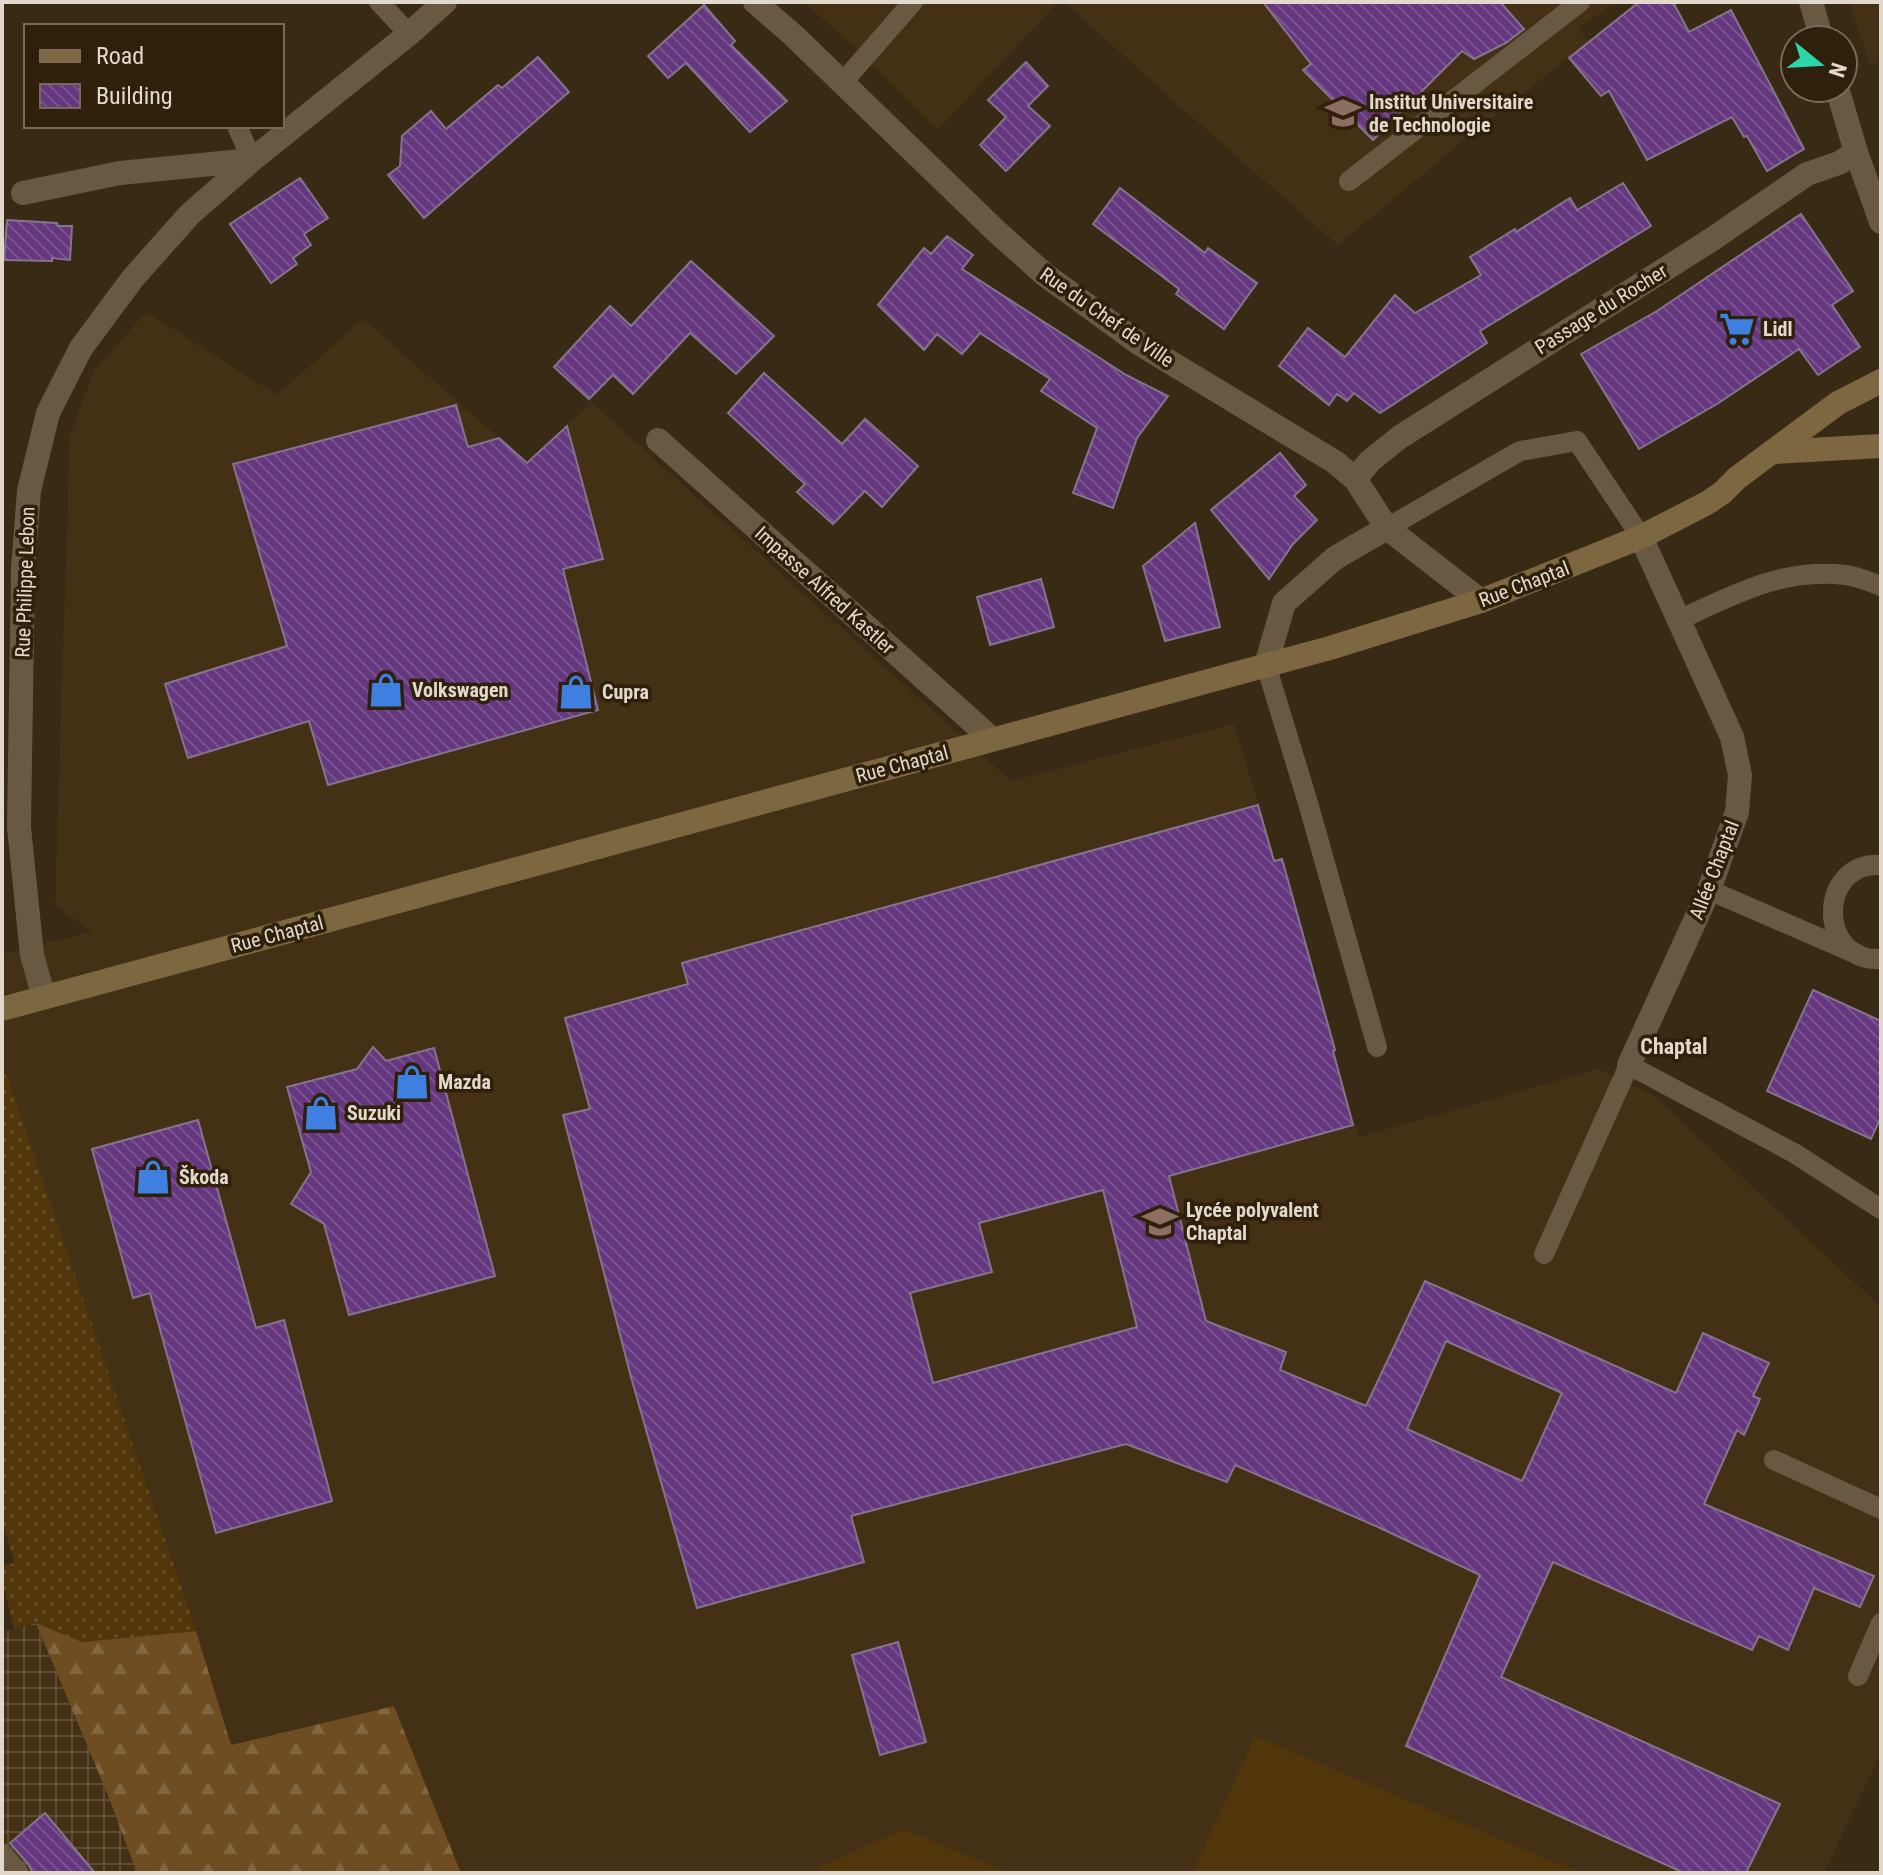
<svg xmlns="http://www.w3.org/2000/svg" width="1883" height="1875" font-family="'Roboto Condensed',sans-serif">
  <defs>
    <pattern id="industrial-grid" width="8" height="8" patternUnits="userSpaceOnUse" patternTransform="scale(2)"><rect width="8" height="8" fill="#443015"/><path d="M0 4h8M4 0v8" fill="none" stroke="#5f4d36"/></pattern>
    <pattern id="grass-dots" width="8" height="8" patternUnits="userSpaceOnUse" patternTransform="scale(2)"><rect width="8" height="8" fill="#51360b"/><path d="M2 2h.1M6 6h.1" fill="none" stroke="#6a522d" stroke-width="1.8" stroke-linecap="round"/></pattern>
    <pattern id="forest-firs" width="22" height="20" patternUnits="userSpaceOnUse" patternTransform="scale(2)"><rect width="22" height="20" fill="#6d4d21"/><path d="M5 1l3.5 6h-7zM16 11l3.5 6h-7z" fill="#826640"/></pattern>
    <pattern id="building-back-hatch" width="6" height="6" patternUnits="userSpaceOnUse" patternTransform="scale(2)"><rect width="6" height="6" fill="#65377f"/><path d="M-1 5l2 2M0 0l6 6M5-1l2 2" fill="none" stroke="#7b5390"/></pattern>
  </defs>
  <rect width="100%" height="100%" fill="#392a16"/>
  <g fill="#443015">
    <polygon points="804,2 1058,2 938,130 853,46"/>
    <polygon points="1065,2 1615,2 1579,28 1588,42 1468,137 1338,245 1168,96"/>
    <polygon points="1849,2 1881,2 1881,59 1871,67"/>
    <polygon points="146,312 277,395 363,319 527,462 592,403 1011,781 1234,724 1359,1137 1599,1069 1653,1095 1881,1307 1881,1753 1824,1873 1581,1873 1255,1736 1192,1873 1009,1873 904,1829 821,1866 818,1873 461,1873 394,1706 230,1745 196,1631 7,1076 2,1075 2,954 92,932 55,905 70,435 94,371"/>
  </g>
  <polygon fill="url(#industrial-grid)" points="36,1623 109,1798 137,1873 2,1873 2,1632"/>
  <polygon fill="url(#grass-dots)" points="2,1075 7,1075 196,1631 82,1642 36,1623 14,1629 2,1579 2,1566 15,1563 2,1522"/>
  <polygon fill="url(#forest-firs)" points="36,1623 82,1642 196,1631 231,1745 394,1706 461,1873 137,1873 109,1798"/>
  <g fill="#51360b">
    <polygon points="1255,1736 1581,1873 1192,1873"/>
    <polygon points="904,1829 1009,1873 818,1873 821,1866"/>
  </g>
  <g fill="url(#building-back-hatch)" stroke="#83758d" stroke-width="2" fill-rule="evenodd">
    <polygon points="1263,2 1500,2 1524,29 1506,43 1474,59 1462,51 1373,140 1303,70 1311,64"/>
    <polygon points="1639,2 1673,2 1689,32 1731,10 1804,149 1767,171 1747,136 1744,137 1732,117 1647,160 1609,91 1601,96 1569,58"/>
    <polygon points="704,5 735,41 731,45 787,101 750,132 686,63 668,78 648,56"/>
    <polygon points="538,57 569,92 424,218 388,175 400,166 402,136 431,111 446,129 498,85 502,88"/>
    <polygon points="1026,62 1048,86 1028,106 1050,126 1006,171 980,145 1006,117 988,100"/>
    <polygon points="300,178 328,218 304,234 311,245 293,258 297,264 271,283 230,224"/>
    <polygon points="1623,183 1651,226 1480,331 1487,343 1380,413 1354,393 1347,401 1337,394 1329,405 1279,366 1308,328 1345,357 1395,295 1415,313 1481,275 1470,257 1515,229 1516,232 1570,198 1577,210"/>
    <polygon points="1120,188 1205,253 1208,248 1257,283 1224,329 1176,294 1179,289 1093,224"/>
    <polygon points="1801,214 1853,291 1832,305 1860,347 1818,375 1799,349 1717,404 1639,449 1581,354 1657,311"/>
    <polygon points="7,220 57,223 58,226 72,226 70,260 52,258 52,261 4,260"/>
    <polygon points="947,236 973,255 962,269 1126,375 1168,396 1137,438 1113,508 1073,493 1097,428 1041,391 1050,379 980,333 962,354 937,334 924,350 878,305 924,248 931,254"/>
    <polygon points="691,261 774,336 736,374 690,333 633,394 613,375 589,399 554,367 610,306 631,326"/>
    <polygon points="764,373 842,444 865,419 918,466 882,507 865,491 833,524 797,492 805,484 728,413"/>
    <polygon points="456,405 468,447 499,438 527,463 567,426 603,559 563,569 598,710 328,785 309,721 188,758 165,684 287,646 233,464"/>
    <polygon points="1280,453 1306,485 1294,496 1317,520 1293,544 1269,579 1211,510"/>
    <polygon points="1195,523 1220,627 1165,641 1143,566"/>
    <polygon points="1041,579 1054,627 990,645 977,597"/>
    <path d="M1258,805L1274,861L1282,859L1335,1050L1333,1051L1353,1125L1169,1176L1206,1321L1286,1352L1280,1370L1366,1406L1425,1281L1676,1393L1703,1333L1769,1363L1753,1396L1760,1399L1744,1435L1737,1430L1704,1504L1874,1576L1860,1607L1814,1588L1788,1650L1759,1636L1752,1650L1553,1562L1501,1677L1780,1804L1746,1873H1684L1406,1746L1480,1575L1378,1527L1235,1465L1227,1482L1126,1444L851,1516L864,1562L697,1608L631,1377L563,1115L590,1109L565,1018L688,984L682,963ZM1103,1190L1137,1327L933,1383L910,1293L992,1272L979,1223ZM1446,1341L1562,1393L1522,1481L1407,1429Z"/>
    <polygon points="1813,990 1881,1021 1881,1117 1871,1139 1767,1091"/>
    <polygon points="373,1047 386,1061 434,1048 495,1276 349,1315 324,1224 291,1204 311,1172 287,1087 357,1069"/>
    <polygon points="198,1120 256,1328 284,1320 332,1501 216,1533 150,1293 133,1298 92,1149"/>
    <polygon points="898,1642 926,1742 880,1755 852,1655"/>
    <polygon points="45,1813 95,1873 32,1872 29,1865 10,1843"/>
  </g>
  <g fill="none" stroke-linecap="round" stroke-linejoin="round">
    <g stroke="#695842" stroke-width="20">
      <polyline points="379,2 409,34"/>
      <polyline points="843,82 913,2"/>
      <polyline points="237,126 252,160"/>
      <polyline points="1349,181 1580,2"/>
      <polyline points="1387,528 1520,451 1577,441 1641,537"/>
      <path d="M1679,620C1732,595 1785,567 1845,575C1857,576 1870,582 1881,586"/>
      <polyline points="1266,665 1308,803 1377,1047"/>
      <path d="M1881,865C1817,861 1817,963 1881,959"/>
      <polyline points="1709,890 1859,955"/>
      <polyline points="1544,1254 1629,1065 1794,1153 1881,1209"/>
      <polyline points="1774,1460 1881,1509"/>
      <polyline points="1858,1676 1881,1623"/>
      <polyline points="2,1853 19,1873"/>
    </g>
    <g stroke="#695842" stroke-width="24">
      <polyline points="755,2 793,35 996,231 1044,274 1140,344 1335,462 1355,479 1387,528 1481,601"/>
      <polyline points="23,193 120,173 252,160"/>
      <polyline points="658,440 992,739"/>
      <polyline points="1355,479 1370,461 1400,437 1711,240 1807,174 1839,163 1856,152"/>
      <polyline points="1266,665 1284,603 1335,558 1387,528"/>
      <polyline points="44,997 32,955 19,827 23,568 29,491 48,413 81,348 133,278 190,214 252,160 409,34 445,2"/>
      <polyline points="1629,1065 1709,890 1737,812 1740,775 1732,737 1641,537"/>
    </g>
    <g stroke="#695842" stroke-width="24">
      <polyline points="1811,2 1822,40"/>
      <polyline points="1837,88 1856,152 1881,222"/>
    </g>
    <g stroke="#7c6741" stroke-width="24">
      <polyline points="1774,452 1881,446"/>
      <polyline points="2,1009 1330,648 1481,601 1641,537 1707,503 1722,493 1737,478 1838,403 1881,381"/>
    </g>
  </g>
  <defs>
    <g id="university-bare" transform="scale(2.76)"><path d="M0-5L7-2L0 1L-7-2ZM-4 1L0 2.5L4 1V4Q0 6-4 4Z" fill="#8d6e63" stroke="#2f200c" stroke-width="2.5" paint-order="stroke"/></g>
    <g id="supermarket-bare" transform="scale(2.76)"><path d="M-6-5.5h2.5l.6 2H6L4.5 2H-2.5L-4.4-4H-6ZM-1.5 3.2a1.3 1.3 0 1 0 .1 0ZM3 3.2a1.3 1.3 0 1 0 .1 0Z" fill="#3f7fe0" stroke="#2f200c" stroke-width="2.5" paint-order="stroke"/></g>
    <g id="shop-bare" transform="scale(2.76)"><path d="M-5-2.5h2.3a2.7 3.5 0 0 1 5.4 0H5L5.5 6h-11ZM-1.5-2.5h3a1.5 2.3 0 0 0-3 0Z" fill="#3f7fe0" stroke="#2f200c" stroke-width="2.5" paint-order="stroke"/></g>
    <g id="school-bare" transform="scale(2.76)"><path d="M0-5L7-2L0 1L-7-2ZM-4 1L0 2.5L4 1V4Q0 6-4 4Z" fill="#8d6e63" stroke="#2f200c" stroke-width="2.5" paint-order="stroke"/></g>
  </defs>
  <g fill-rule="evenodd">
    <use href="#university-bare" x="1343" y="113"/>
    <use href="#supermarket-bare" x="1737" y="329"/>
    <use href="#shop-bare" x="386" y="690"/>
    <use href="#shop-bare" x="576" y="692"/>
    <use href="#shop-bare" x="412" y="1082"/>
    <use href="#shop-bare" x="321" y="1113"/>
    <use href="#shop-bare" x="153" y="1177"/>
    <use href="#school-bare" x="1160" y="1222"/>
  </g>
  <g text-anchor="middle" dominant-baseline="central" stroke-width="7" stroke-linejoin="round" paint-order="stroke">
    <g font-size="20" font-weight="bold" fill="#e2d8cc" stroke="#2f200c" text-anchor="start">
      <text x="1369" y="102">Institut Universitaire<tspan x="1369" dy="23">de Technologie</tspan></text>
      <text x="1763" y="329">Lidl</text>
      <text x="412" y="690">Volkswagen</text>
      <text x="602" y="692">Cupra</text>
      <text x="438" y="1082">Mazda</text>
      <text x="347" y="1113">Suzuki</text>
      <text x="179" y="1177">Škoda</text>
      <text x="1186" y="1210">Lycée polyvalent<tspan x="1186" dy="23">Chaptal</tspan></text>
    </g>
    <g font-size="20" fill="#e2d8cc" stroke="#2f200c">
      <text transform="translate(1601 309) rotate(-32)">Passage du Rocher</text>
      <text transform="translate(1107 317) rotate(35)">Rue du Chef de Ville</text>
      <text transform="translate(25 582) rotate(-88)">Rue Philippe Lebon</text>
      <text transform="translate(1524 584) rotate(-21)">Rue Chaptal</text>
      <text transform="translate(825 590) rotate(42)">Impasse Alfred Kastler</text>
      <text transform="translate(902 764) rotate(-15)">Rue Chaptal</text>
      <text transform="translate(1714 870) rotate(-69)">Allée Chaptal</text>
      <text transform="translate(277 934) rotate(-15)">Rue Chaptal</text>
    </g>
    <g font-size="22" font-weight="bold" fill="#e2d8cc" stroke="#2f200c">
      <text x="1674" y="1046">Chaptal</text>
    </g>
  </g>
  <rect width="1883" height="1875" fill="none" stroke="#e2d8cc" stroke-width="8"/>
  <rect x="24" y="24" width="260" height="104" fill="#2f200c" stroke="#776a59" stroke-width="2"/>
  <rect x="40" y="50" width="40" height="12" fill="#7c6741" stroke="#776a59" stroke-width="2"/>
  <text x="96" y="64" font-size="24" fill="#e2d8cc">Road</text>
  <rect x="40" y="84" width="40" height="24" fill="url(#building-back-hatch)" stroke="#776a59" stroke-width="2"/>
  <text x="96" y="104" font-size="24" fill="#e2d8cc">Building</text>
  <g transform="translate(1819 64) rotate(108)"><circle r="38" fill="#2f200c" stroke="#776a59" stroke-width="2"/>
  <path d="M0-6L14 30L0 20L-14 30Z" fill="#2dd5ab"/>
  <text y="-12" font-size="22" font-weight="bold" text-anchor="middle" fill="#e2d8cc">N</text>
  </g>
</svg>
